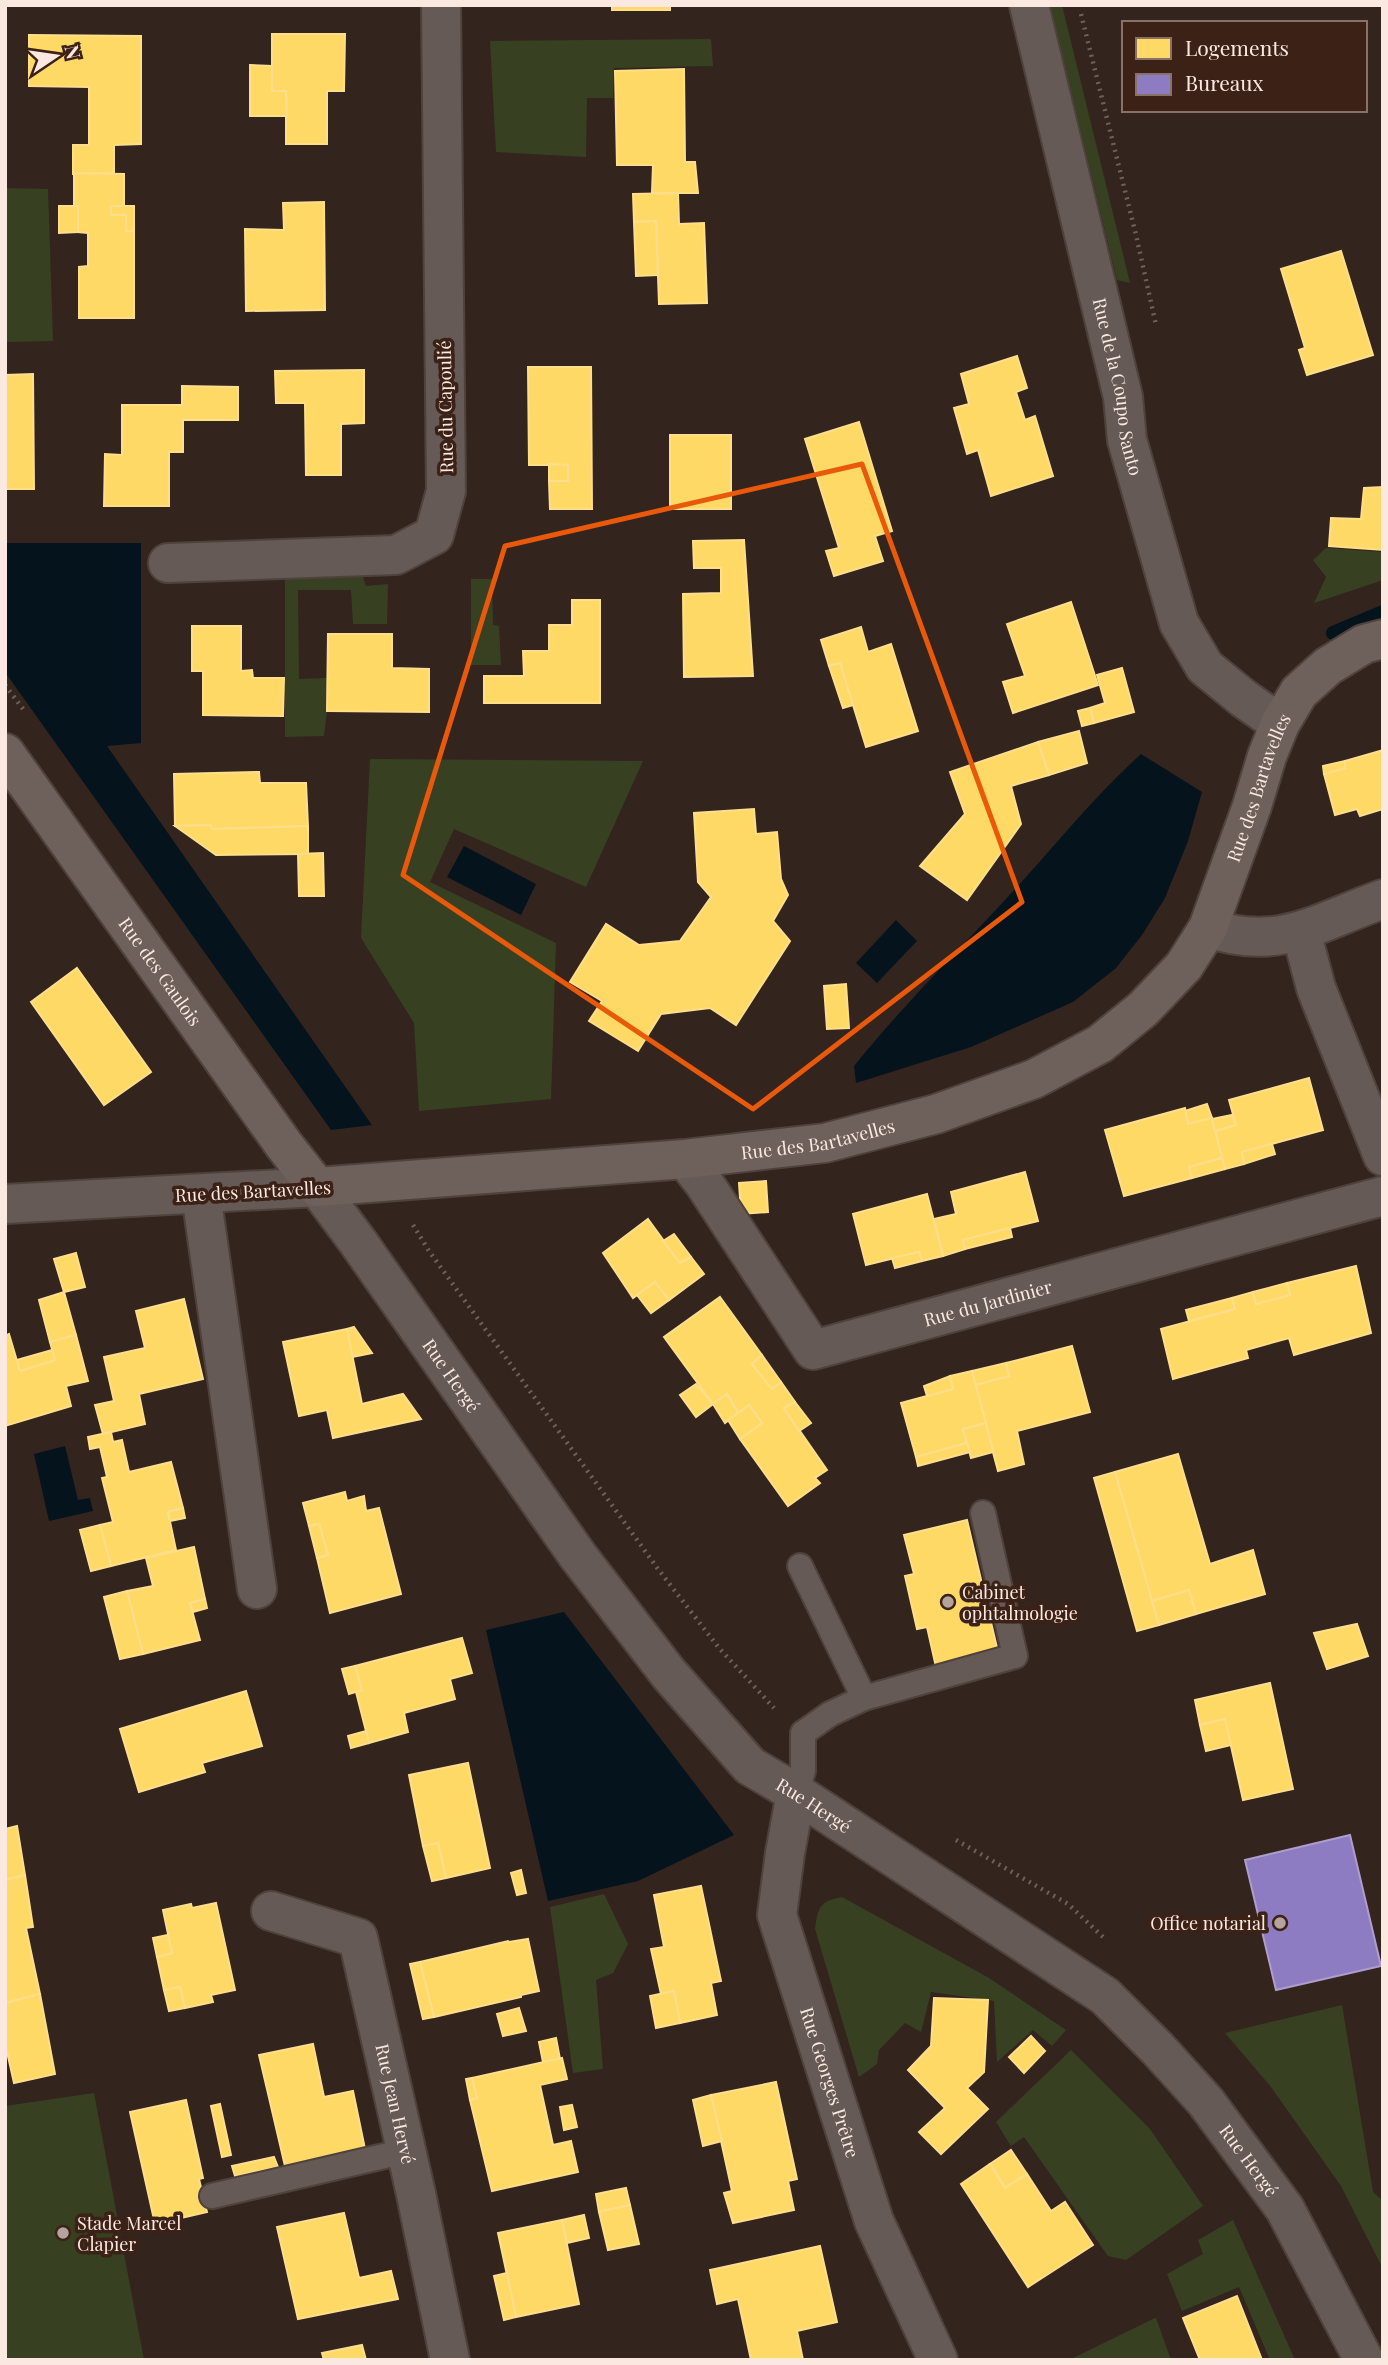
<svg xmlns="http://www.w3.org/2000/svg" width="1388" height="2365" font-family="'Playfair Display',serif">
  <rect width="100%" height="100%" fill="#33241e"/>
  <g fill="#374121">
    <polygon points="1050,5 1062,5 1130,283 1117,280"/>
    <polygon points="711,39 713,66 614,68 613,98 587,98 586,157 496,152 490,41"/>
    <polygon points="5,188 48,189 53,341 5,342"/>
    <polygon points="1326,548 1383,552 1383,580 1314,603 1326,577 1313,560"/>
    <polygon points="285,577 363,577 366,586 388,584 387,624 353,624 351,590 298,590 299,679 327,678 327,711 324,736 285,737"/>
    <polygon points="471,579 492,579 493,625 499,626 501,665 471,665"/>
    <polygon points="370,759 643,761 586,887 454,829 430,882 556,943 551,1099 419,1111 414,1023 361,938"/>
    <polygon points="604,1894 628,1944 613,1973 596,1980 603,2069 573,2073 550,1907"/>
    <path d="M842,1897L989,1978L1066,2030L1052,2046L1033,2030L997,2062L994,2001L931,1992L921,2032L905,2023L879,2050L877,2064L859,2077L815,1929C818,1908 819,1901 842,1897Z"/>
    <polygon points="1342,2005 1373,2192 1383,2201 1383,2269 1341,2186 1271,2087 1225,2033"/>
    <polygon points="1071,2050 1150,2129 1203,2206 1126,2260 1108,2256 1024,2137 1011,2146 996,2122"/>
    <polygon points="94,2093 144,2360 5,2360 5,2106"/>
    <polygon points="1233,2220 1295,2360 1270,2360 1239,2287 1182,2311 1167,2274 1203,2254 1198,2240"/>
    <polygon points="1156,2318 1171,2360 1069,2360 1155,2318"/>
  </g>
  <g fill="#05131c">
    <polygon points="5,543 141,543 141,743 107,746 372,1125 331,1130 5,672"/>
    <path d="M1141,754L1202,792L1188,841L1165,898L1142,935L1116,968L1073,1002L971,1047L856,1083L854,1066C905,1003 962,947 1017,887C1058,842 1096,795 1141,754Z"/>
    <polygon points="464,846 536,884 521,915 447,877"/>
    <polygon points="896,920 917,941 877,983 856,963"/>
    <polygon points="65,1446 78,1500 90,1498 93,1511 49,1521 34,1454"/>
    <polygon points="564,1612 734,1835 638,1881 548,1901 486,1630"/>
  </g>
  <g fill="#ffd966" stroke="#fede8b" stroke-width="2">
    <rect x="612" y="5" width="58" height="5"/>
    <polygon points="272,34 345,34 344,91 327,91 327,144 286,144 286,91 272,91"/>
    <polygon points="29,35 141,36 141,144 114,145 114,173 73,174 73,145 89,145 89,87 29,86"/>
    <polygon points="250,65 272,66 272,91 286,91 287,116 250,116"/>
    <polygon points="684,69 685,162 695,162 698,193 652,193 653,165 617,165 615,71"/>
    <polygon points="74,173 124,174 124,206 111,206 111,215 126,215 126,231 134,231 134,318 79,318 79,267 88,266 88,233 78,232 78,206 74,206"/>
    <polygon points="678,193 679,224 704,223 707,303 659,304 656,221 634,222 633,194"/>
    <polygon points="324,202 325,310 246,311 245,229 284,230 283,203"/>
    <polygon points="59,206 78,206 78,232 59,233"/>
    <polygon points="111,206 134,206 134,231 126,231 126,215 111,215"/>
    <polygon points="656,221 658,275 636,276 634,222"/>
    <polygon points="1341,251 1373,355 1307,375 1299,350 1305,348 1281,269"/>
    <polygon points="1017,356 1027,388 1016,392 1025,420 1035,416 1053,476 991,496 978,450 967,454 954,408 969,404 961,374"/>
    <polygon points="528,367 591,367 592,509 550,509 549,481 568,481 568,465 529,465"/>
    <polygon points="364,370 364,423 341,424 341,475 306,475 305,403 276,403 275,371"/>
    <polygon points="33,374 34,489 5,489 5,375"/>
    <polygon points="182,386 238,387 238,420 183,420 183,452 169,452 169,506 104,506 105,454 122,455 122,405 182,405"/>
    <polygon points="859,422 892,531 875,536 883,561 834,576 826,551 839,548 805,439"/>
    <rect x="670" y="435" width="61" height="74"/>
    <polygon points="549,464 568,465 568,481 549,481"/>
    <polygon points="1383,487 1383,550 1329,546 1331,518 1361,519 1364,488"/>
    <polygon points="744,540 753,676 684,677 683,594 721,593 721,568 694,568 693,541"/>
    <polygon points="572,600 600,600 600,703 484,703 484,676 524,676 523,651 549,651 549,625 572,625"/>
    <polygon points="1071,602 1098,685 1013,713 1003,682 1025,676 1007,624"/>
    <polygon points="192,626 241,626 241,671 252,670 253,678 284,678 283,716 203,715 203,671 192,671"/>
    <polygon points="861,627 868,652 891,644 918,731 866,747 840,663 829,666 821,640"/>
    <polygon points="328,634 392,634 392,668 429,669 429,712 327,711"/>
    <polygon points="840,663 853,705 843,708 829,666"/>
    <polygon points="1122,668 1134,712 1094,723 1090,708 1105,703 1097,675"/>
    <polygon points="1090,708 1094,723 1082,726 1078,711"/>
    <polygon points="1079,731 1087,763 1049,775 1038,742"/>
    <polygon points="1038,742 1049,775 1011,786 1021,824 967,900 920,866 965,814 950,772"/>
    <polygon points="1383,750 1383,809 1360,816 1357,809 1335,815 1324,774 1345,768 1345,761"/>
    <polygon points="1345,761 1345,768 1324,774 1323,766"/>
    <polygon points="259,772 260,783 306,783 308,826 212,829 211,825 175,826 174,774"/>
    <polygon points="754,809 756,834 777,832 781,879 788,895 773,921 790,941 736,1025 710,1008 661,1014 638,1051 589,1021 602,1001 570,982 606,924 639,945 680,941 711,897 698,882 694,813"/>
    <polygon points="211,825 212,829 308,826 308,854 216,855 175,826"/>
    <polygon points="323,853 324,896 299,896 298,854"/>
    <polygon points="77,968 151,1072 104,1105 31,1002"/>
    <polygon points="846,984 849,1028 827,1029 824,986"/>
    <polygon points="1309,1078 1323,1130 1242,1152 1244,1164 1225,1169 1215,1131 1236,1125 1229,1100"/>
    <polygon points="1207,1104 1212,1118 1188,1124 1185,1111"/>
    <polygon points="1185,1108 1188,1124 1212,1118 1222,1158 1189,1167 1192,1178 1124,1196 1105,1130"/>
    <polygon points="1232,1115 1236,1125 1215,1131 1212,1119"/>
    <polygon points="1272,1144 1275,1154 1244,1164 1242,1152"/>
    <polygon points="1222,1158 1225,1169 1192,1178 1189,1167"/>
    <polygon points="1025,1172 1038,1221 963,1240 965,1249 943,1256 934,1219 956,1214 951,1192"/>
    <polygon points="766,1181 768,1212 741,1214 739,1183"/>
    <polygon points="927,1194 943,1256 922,1261 919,1252 866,1265 853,1214"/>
    <polygon points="648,1219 680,1263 691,1257 704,1274 669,1300 655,1282 633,1298 603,1253"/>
    <polygon points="1010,1228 1012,1237 965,1249 963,1240"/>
    <polygon points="674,1234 691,1257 680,1263 663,1241"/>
    <polygon points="919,1252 922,1261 895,1268 892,1258"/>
    <polygon points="76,1253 85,1287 64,1292 54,1259"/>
    <polygon points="1356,1266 1371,1333 1294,1355 1289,1338 1246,1350 1248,1358 1173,1379 1161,1329 1235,1309 1232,1298 1253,1292 1256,1304 1290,1295 1287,1283"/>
    <polygon points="655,1282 669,1300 651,1313 637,1295"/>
    <polygon points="1287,1283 1290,1295 1256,1304 1253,1292"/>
    <polygon points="64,1292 76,1335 50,1342 39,1300"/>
    <polygon points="720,1297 762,1355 752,1364 772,1389 781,1382 795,1402 784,1408 827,1470 815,1478 820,1483 788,1506 740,1439 762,1423 749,1405 738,1413 727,1394 713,1404 664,1337"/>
    <polygon points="1232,1298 1235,1309 1189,1321 1186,1310"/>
    <polygon points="184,1299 203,1379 139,1394 145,1424 103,1434 95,1405 114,1401 104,1357 145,1348 136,1311"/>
    <polygon points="354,1327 372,1353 352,1357 347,1329"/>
    <polygon points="347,1329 362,1404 403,1394 421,1419 333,1438 327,1410 299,1416 283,1342"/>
    <polygon points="9,1334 20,1371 55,1360 50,1342 76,1335 88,1381 66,1386 71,1406 5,1426 5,1336"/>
    <polygon points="1072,1346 1090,1412 1017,1431 1024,1464 998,1471 975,1385 1009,1376 1006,1363"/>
    <polygon points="52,1350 55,1360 20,1371 17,1360"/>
    <polygon points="762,1355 781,1382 772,1389 752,1364"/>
    <polygon points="1006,1363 1009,1376 975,1385 972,1371"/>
    <polygon points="972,1371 986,1423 963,1429 967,1443 916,1457 901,1403 953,1389 950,1376"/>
    <polygon points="950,1376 953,1389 927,1396 924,1386"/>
    <polygon points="696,1384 713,1404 696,1417 680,1395"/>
    <polygon points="727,1394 738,1413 725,1423 713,1404"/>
    <polygon points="795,1402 811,1423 799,1431 784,1408"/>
    <polygon points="749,1405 762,1423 740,1439 728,1420"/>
    <polygon points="986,1423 993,1452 971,1458 963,1429"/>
    <polygon points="111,1432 113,1442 122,1440 129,1472 171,1462 183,1508 168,1512 176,1550 111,1566 100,1525 113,1522 102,1478 107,1477 100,1447 90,1449 88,1437"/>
    <polygon points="967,1443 970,1452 918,1466 916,1457"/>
    <polygon points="1178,1454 1210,1564 1253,1550 1265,1594 1196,1614 1189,1590 1152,1601 1115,1472"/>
    <polygon points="1115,1472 1159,1625 1137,1631 1094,1478"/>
    <polygon points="345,1492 347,1501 364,1496 366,1511 379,1508 401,1594 330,1613 317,1558 328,1555 319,1524 309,1526 303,1503"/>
    <polygon points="183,1508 185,1518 170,1521 168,1512"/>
    <polygon points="967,1520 998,1652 936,1667 927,1627 917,1629 905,1576 914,1574 904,1535"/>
    <polygon points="319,1524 328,1555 317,1558 309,1526"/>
    <polygon points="100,1525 111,1566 91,1571 80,1530"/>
    <polygon points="194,1547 205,1599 190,1603 200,1640 143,1654 127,1591 153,1586 146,1558"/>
    <polygon points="1189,1590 1196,1614 1159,1625 1152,1601"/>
    <polygon points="127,1591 143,1654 120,1659 104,1597"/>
    <polygon points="205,1599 207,1608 193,1612 190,1603"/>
    <polygon points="1357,1624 1368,1656 1327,1669 1314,1633"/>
    <polygon points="462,1638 472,1673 450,1679 455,1699 404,1713 408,1732 369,1743 356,1692 362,1690 355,1666"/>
    <polygon points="355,1666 362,1690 349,1694 342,1669"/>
    <polygon points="1270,1683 1293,1789 1243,1800 1225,1719 1200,1725 1195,1700"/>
    <polygon points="246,1691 262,1746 202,1763 205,1772 139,1792 120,1729"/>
    <polygon points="1225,1719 1231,1745 1206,1751 1200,1725"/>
    <polygon points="366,1731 369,1743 351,1748 348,1736"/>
    <polygon points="468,1763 490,1868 446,1878 438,1843 423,1846 409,1775"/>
    <polygon points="17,1826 25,1875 5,1880 5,1829"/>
    <polygon points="438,1843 446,1878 432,1881 423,1846"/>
    <polygon points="521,1870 526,1893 517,1895 511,1873"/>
    <polygon points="25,1875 33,1927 26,1928 40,1994 5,2003 5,1880"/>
    <polygon points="701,1886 721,1981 711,1983 717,2015 680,2023 674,1991 661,1994 651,1949 664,1947 654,1895"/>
    <polygon points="216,1903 235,1990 211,1995 213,2002 185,2008 180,1987 164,1990 157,1957 172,1953 163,1910 191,1904 192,1908"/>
    <polygon points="168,1935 172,1953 157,1957 153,1938"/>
    <polygon points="528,1939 539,1991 521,1995 521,1997 434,2017 420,1962 508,1941 509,1942"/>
    <polygon points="420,1962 434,2017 423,2019 410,1964"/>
    <polygon points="180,1987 185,2008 169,2011 164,1990"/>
    <polygon points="674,1991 680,2023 656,2028 650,1996"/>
    <polygon points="40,1994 55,2074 14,2083 5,2043 5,2003"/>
    <polygon points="934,1998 988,2000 984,2072 967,2088 988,2109 941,2154 919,2132 945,2108 908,2070 931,2046"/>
    <polygon points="519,2008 526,2031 503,2036 497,2014"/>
    <polygon points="1031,2036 1045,2051 1024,2073 1009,2057"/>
    <polygon points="556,2038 560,2059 543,2062 539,2042"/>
    <polygon points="313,2044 324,2097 353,2091 365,2149 285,2166 259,2055"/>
    <polygon points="562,2058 567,2079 540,2085 553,2145 571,2141 578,2172 492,2191 470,2100 477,2098 472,2078"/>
    <polygon points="472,2078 477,2098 470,2100 466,2079"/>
    <polygon points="776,2082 797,2179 788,2181 794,2210 733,2223 724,2193 732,2191 711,2095"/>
    <polygon points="711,2095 722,2141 703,2146 693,2100"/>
    <polygon points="186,2100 203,2178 199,2179 207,2212 155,2224 130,2112"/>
    <polygon points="220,2104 231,2155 222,2157 211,2106"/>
    <polygon points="572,2105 577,2127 564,2130 560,2107"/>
    <polygon points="1011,2150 1027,2174 1005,2188 990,2164"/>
    <polygon points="274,2157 278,2167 235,2176 232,2166"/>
    <polygon points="990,2164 1005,2188 1027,2174 1051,2211 1065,2202 1093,2245 1028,2287 961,2184"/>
    <polygon points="626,2188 630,2205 599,2212 596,2194"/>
    <polygon points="630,2205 639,2244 608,2250 599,2212"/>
    <polygon points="344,2213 359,2278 391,2271 398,2299 298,2319 277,2227"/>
    <polygon points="584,2215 589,2238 567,2243 562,2220"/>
    <polygon points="562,2220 579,2304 516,2317 498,2233"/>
    <polygon points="820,2246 837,2322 797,2331 803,2360 751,2360 738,2299 717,2304 710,2270"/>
    <polygon points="507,2273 516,2317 504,2320 494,2276"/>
    <polygon points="1237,2296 1262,2360 1200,2360 1183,2318"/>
    <polygon points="362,2345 366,2360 324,2360 322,2353"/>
  </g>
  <polygon fill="#8e7cc3" stroke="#af9dcc" stroke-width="2" points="1350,1835 1381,1966 1276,1990 1245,1860"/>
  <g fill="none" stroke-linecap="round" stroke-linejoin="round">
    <polyline stroke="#05131c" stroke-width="14" points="1333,633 1383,612"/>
    <g stroke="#4f423d" stroke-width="28">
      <g id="lane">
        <polyline points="864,1698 1015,1656 983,1513"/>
        <polyline points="796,1793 803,1771 803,1733 830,1714 864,1698 800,1566"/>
        <polyline points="212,2196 406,2151"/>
      </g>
    </g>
    <g stroke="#4f423d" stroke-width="42">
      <g id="street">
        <path id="s1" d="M1029,5L1123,397L1127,440L1179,623L1205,667L1243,698L1280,724"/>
        <polyline points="168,563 396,555 434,535 446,491 441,5"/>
        <path d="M1208,928C1279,952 1318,922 1383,899"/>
        <polyline points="1301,931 1316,988 1383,1156"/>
        <path id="s2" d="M685,1159L704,1183L813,1350L1383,1196"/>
        <polyline points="201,1194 257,1589"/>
        <path id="s3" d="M5,1204L317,1187L358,1242L578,1556L669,1674L750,1766L796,1793L1105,1996L1158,2049L1206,2102L1285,2209L1364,2360"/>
        <path id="s4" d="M796,1793L785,1853L777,1915L874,2221L938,2360"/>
        <path id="s5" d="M271,1911L358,1938L416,2194L450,2360"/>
      </g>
    </g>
    <g stroke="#4f423d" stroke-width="42">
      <g id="secondary">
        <path id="s6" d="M5,753L284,1145L317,1187L685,1159L825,1143L936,1114L1034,1079L1100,1044L1143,1009L1184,966L1208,928L1252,806L1267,756L1280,724L1299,692L1328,666L1364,644L1383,639"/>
      </g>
    </g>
    <g stroke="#6b615d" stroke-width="4.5" stroke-dasharray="2 5" stroke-linecap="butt">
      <polyline points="1081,14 1136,235 1156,325"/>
      <polyline points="5,685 26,713"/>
      <polyline points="413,1225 429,1251 658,1569 719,1648 774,1708"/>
      <polyline points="956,1840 1068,1904 1103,1937"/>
    </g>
    <use href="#lane" stroke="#655a55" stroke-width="24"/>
    <use href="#street" stroke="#655a55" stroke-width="38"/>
    <use href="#secondary" stroke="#6e615b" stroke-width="38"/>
  </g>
  <path fill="none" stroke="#e8590c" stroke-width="5" stroke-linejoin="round" d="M862,464L1022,902L753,1109L403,875L505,546Z"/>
  <g fill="#b5a49d" stroke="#3b2116" stroke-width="2.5">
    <circle cx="948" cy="1602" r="7"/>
    <circle cx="1280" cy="1923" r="7"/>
    <circle cx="63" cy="2233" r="7"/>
  </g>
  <g text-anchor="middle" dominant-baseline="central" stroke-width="7" stroke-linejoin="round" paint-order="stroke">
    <g font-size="18" fill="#fbe9e1" stroke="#3b2116">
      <text stroke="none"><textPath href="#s1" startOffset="392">Rue de la Coupo Santo</textPath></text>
      <text transform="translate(445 407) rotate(-91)">Rue du Capoulié</text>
      <text stroke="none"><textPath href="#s6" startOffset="1647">Rue des Bartavelles</textPath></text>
      <text stroke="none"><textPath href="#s6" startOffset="268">Rue des Gaulois</textPath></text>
      <text stroke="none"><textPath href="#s6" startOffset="1038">Rue des Bartavelles</textPath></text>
      <text transform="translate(253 1191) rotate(-3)">Rue des Bartavelles</text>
      <text stroke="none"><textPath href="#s2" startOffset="411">Rue du Jardinier</textPath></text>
      <text stroke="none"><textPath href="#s3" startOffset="544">Rue Hergé</textPath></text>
      <text stroke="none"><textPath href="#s3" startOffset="1111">Rue Hergé</textPath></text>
      <text stroke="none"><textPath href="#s4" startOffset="299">Rue Georges Prêtre</textPath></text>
      <text stroke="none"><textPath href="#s5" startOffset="261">Rue Jean Hervé</textPath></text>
      <text stroke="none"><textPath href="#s3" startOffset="1678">Rue Hergé</textPath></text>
    </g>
    <g font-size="18" fill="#fbe9e1" stroke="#3b2116" text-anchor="start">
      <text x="962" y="1592">Cabinet<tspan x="962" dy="21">ophtalmologie</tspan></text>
      <text x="1266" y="1923" text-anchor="end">Office notarial</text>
      <text x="77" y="2223">Stade Marcel<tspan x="77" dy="21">Clapier</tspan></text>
    </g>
  </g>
  <rect width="1388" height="2365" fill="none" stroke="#fbe9e1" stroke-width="14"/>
  <rect x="1122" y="21" width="245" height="91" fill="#3b2116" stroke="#887167" stroke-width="2"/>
  <rect x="1136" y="38" width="35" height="21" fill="#ffd966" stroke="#887167" stroke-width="2"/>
  <text x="1185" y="56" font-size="21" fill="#fbe9e1">Logements</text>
  <rect x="1136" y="74" width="35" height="21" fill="#8e7cc3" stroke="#887167" stroke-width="2"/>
  <text x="1185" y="91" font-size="21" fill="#fbe9e1">Bureaux</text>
  <g transform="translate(56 56) rotate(77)" stroke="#3b2116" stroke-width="5" paint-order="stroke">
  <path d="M0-5L12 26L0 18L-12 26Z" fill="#fbe9e1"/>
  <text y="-10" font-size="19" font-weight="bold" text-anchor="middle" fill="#fbe9e1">N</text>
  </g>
</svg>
